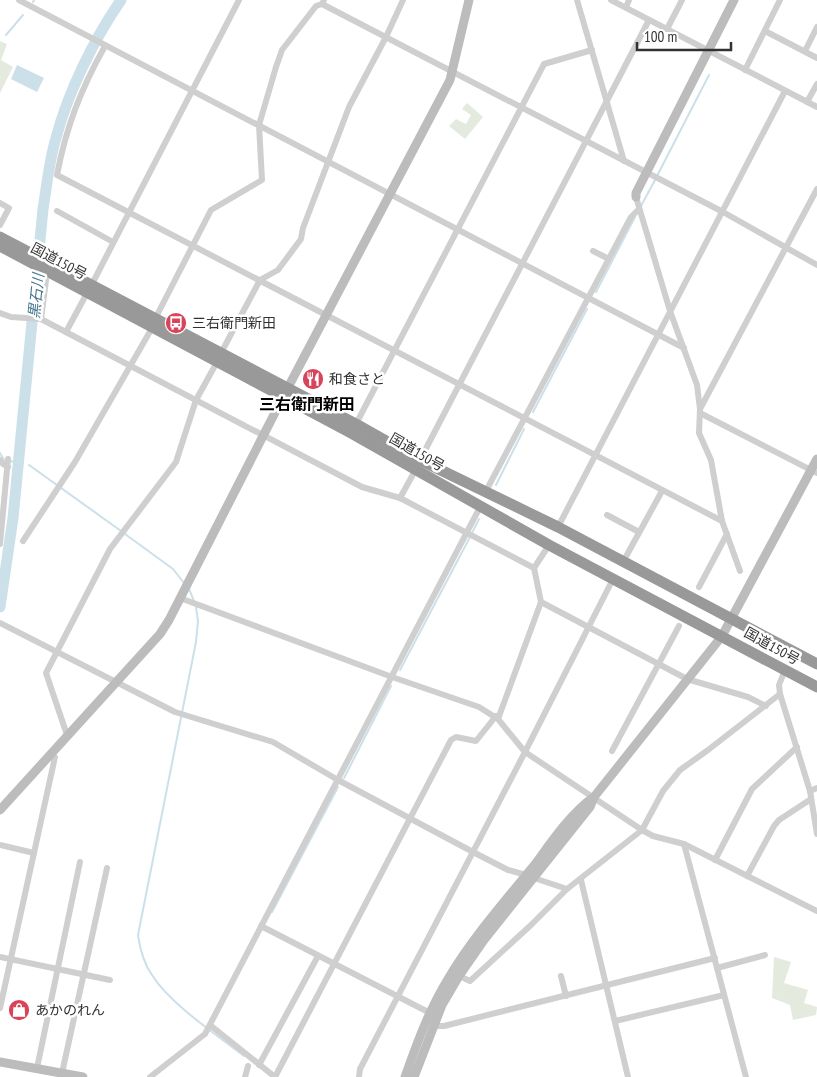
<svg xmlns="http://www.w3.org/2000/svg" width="817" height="1077" font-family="'PT Sans Narrow','Noto Sans JP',sans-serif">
  <rect width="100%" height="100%" fill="#fff"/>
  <g fill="#e5eade">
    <polygon points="0,41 7,44 1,60 13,67 0,93"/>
    <polygon points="467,103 483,117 465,139 449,126 456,119 466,124 471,115 462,109"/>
    <polygon points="774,957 791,962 784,983 808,990 804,1003 817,1007 816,1015 793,1020 790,1005 772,998"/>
  </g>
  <polygon fill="#cce0e9" points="17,65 44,78 37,92 11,79"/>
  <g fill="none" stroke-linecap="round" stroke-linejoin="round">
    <g stroke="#cce0e9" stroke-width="2">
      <polyline points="33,2 34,0"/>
      <polyline points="6,35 23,15"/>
      <polyline points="657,176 709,75"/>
      <polyline points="641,206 655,180"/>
      <polyline points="596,292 635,217"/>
      <polyline points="533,412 587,309"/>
      <polyline points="0,453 4,460 22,463"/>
      <polyline points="29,465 121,531"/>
      <polyline points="496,485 524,429"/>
      <polyline points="472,533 479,519"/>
      <polyline points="125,534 173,569 184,583"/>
      <polyline points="189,589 194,601"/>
      <polyline points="0,605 1,604"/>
      <path d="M196,607L198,621L196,642L138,935C140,949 144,964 152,975C170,1004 217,1035 244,1056"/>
      <polyline points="400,670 470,537"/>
      <polyline points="344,778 391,686"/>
      <polyline points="272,912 338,787"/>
    </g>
    <path stroke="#cce0e9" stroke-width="11" d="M0,607L13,518L43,209C47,185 49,161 56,138C68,92 94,39 121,0"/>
    <g stroke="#cfcfcf" stroke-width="6">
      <polyline points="19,0 684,348"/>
      <polyline points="577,0 624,161"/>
      <polyline points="611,0 817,107"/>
      <polyline points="322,4 723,212 817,265"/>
      <polyline points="626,7 629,0"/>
      <polyline points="667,29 682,0"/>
      <polyline points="765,31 817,58"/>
      <path d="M105,46C81,89 66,127 57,175L722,521"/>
      <polyline points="805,51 817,27"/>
      <polyline points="745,70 780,0"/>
      <polyline points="807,102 817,84"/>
      <polyline points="636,197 670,311 697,385 700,409 699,433 711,460 722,521 740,571"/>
      <polyline points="0,203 9,208 0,225"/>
      <polyline points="57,211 113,242"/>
      <polyline points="593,251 609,259"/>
      <polyline points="91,286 239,0"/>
      <polyline points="0,313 11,317 41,319 362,487 400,498 534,568"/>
      <polyline points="41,319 46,280"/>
      <polyline points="155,319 211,210 262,180 259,125 276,67 282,50 316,6 322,4 324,0"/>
      <polyline points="66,332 87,293"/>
      <polyline points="221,353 260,280 278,270 301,239 303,228 349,107 386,37 403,0"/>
      <polyline points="700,409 817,189"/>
      <polyline points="700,413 817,473"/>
      <polyline points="356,424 544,64 592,50"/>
      <polyline points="0,460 3,464 8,467"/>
      <polyline points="420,460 649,20"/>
      <polyline points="486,491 631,217 639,209"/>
      <polyline points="400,498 416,469"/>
      <polyline points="607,515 639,532"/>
      <polyline points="558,527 785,91"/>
      <polyline points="23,541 75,462 152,328"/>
      <polyline points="0,544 8,459"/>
      <polyline points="623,562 662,491"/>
      <polyline points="699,587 727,534"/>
      <polyline points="180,598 392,677 479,707 498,719 525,752 642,830 653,836 684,844 817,911"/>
      <polyline points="541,602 687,679 748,697 766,706"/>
      <polyline points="0,623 175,712 273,742 338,780 473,852 508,870 526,875"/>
      <polyline points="785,670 779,685 780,694 810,791 817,834"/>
      <polyline points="498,719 541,602 534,568 549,545"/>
      <polyline points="67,735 46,673 110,549 176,462 196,400 217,362"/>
      <polyline points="612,751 679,626"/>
      <polyline points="810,791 817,788"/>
      <polyline points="684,844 746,1077"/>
      <polyline points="0,845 34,853"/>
      <polyline points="715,860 752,789 797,747"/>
      <polyline points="747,876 774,826 779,820 811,799"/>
      <polyline points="534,878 567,889"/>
      <polyline points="581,880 628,1077"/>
      <polyline points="261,926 430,1013"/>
      <polyline points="0,957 110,980"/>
      <polyline points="717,968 765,955"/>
      <polyline points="459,976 470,981 531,925 567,889 642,830 663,791 680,770 708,750 780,694"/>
      <polyline points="561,976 566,996"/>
      <polyline points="0,1008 55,757 51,753"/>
      <polyline points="615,1021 724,995"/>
      <polyline points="210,1025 275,1077 451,740 456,737 476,741 496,716"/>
      <polyline points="434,1026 444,1026 715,958"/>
      <polyline points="259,1065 318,956"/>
      <polyline points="37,1068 80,862"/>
      <polyline points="62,1073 107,868"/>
      <polyline points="150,1077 205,1034 480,507"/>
      <polyline points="245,1077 248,1066"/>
      <polyline points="359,1077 360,1069 525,752 613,579"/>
    </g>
    <g stroke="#bcbcbc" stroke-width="9">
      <polyline points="636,197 636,193 734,0"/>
      <polyline points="0,810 160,634 169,620 283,397 450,80 469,0"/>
      <polyline points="0,1062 83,1077"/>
      <path d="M405,1077C417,1043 429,1010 448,979C473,937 506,900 536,863C552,841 572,812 594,797L722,636L817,459"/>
      <polyline points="414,1077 442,1005 459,976 484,940 590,807 594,797"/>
    </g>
    <g stroke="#999" stroke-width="11">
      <polyline points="0,237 356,424 420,460 558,527 817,664"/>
      <polyline points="0,246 351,433 549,545 817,687"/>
    </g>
  </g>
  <defs>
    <g id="bus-disc" transform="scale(1.125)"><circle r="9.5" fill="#d84459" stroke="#fff"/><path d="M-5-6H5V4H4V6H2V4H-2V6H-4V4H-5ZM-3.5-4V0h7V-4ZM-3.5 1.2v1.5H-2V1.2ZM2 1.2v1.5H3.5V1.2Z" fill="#fff"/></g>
    <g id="restaurant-disc" transform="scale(1.125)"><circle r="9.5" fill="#d84459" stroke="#fff"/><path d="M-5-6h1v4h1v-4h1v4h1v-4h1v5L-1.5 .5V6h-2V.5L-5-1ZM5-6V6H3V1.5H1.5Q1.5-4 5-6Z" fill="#fff"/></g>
    <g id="shop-disc" transform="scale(1.125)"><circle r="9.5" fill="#d84459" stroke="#fff"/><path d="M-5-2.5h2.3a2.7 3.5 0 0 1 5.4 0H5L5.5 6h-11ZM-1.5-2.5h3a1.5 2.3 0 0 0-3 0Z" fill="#fff"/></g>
  </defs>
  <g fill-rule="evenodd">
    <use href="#bus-disc" x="176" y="323"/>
    <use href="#restaurant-disc" x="313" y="379"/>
    <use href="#shop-disc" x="19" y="1010"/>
  </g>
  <g text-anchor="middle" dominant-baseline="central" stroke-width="5" stroke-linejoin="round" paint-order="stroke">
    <g font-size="14" fill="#323232" stroke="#fff">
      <text transform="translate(59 261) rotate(28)">国道150号</text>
      <text transform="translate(417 452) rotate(30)">国道150号</text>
      <text transform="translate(772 646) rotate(29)">国道150号</text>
    </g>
    <g font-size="14" fill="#323232" stroke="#fff" text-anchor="start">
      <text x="192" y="323">三右衛門新田</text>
      <text x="329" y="379">和食さと</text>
      <text x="35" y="1010">あかのれん</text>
    </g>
    <g font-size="15" font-style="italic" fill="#45778e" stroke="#fff">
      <text transform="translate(36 296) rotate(-84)">黒石川</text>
    </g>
    <g font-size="16" font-weight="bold" fill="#000" stroke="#fff">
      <text x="307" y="404">三右衛門新田</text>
    </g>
  </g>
  <path d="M637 42v8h94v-8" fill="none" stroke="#323232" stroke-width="2.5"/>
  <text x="644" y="42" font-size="15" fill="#323232" stroke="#ffffff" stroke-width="4" paint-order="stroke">100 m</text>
</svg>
